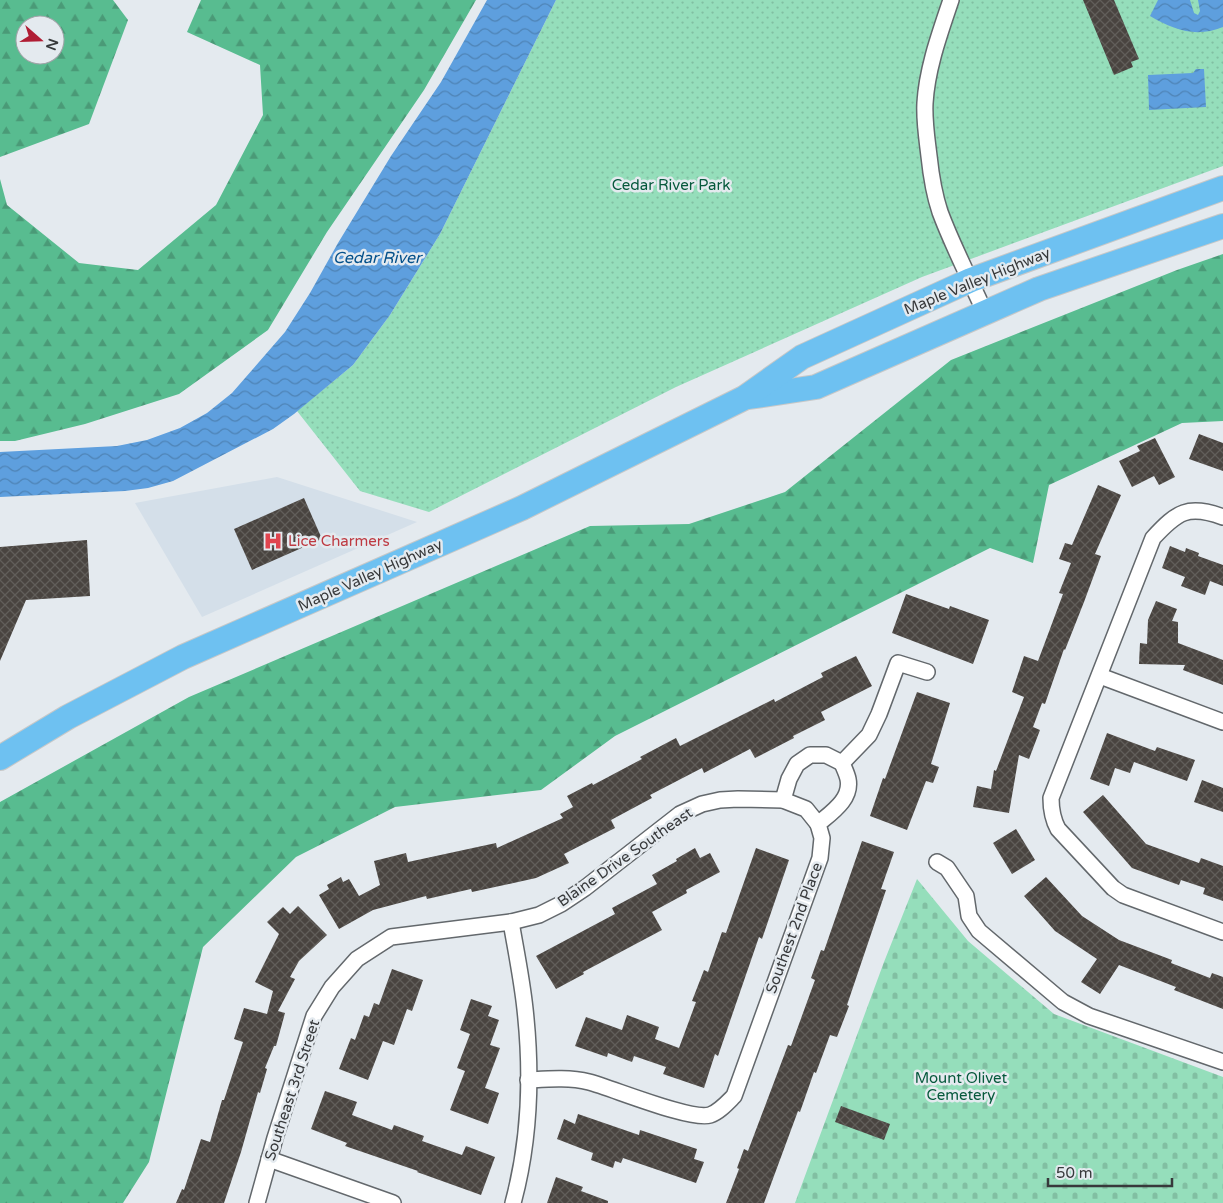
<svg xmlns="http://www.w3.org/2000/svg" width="1223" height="1203" font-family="'Varela Round',sans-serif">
  <defs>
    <pattern id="green-dots" width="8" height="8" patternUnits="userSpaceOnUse" patternTransform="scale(1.25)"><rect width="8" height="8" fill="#95debb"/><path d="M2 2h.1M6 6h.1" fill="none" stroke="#81bfa2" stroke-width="1.8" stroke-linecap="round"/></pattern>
    <pattern id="forest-firs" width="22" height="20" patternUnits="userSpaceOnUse" patternTransform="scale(1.25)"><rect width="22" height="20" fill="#58bc90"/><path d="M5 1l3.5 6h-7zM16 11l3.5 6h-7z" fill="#4a9a77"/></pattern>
    <pattern id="cemetery-stones" width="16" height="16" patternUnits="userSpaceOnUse" patternTransform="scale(1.25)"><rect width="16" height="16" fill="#95debb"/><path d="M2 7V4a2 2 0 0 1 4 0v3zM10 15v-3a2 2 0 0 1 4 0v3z" fill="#81bfa2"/></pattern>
    <pattern id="water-waves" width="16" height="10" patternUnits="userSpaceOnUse" patternTransform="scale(1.25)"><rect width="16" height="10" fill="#5e9fde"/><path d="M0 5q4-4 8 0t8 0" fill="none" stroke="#4e83b5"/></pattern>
    <pattern id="building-cross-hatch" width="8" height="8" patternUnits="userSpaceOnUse" patternTransform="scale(1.25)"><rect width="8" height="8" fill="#494440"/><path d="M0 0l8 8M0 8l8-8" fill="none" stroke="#615e5a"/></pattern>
  </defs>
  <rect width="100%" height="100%" fill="#e4eaef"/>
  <polygon fill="#d4dfe9" points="277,477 417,522 202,617 135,503"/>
  <polygon fill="url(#green-dots)" points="556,0 1223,0 1223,166 922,277 676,387 429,512 360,491 297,411 353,365 390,315 440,234"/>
  <g fill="url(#forest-firs)" fill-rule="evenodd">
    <path d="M0,0H113L128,20L89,124L0,157ZM25,25H55V55H25Z"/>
    <polygon points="201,0 476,0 424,90 327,232 268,330 179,394 85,424 15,441 0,441 0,179 7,205 79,263 138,270 216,205 263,115 260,65 187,32"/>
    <polygon points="1223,254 1223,421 1182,423 1049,485 1033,563 990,548 615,736 541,790 395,807 296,857 203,947 149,1162 123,1203 0,1203 0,802 189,697 590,526 689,524 785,492 951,360 1177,270"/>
  </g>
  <polygon fill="url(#cemetery-stones)" points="917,879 968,941 1054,1014 1223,1077 1223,1203 795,1203 884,962"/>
  <g fill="url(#water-waves)">
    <polygon points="487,0 556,0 440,234 390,315 353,365 294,414 273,429 173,481 148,488 125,491 0,497 0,452 117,446 147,440 180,428 207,413 232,393 285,332 310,293 338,243 391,156 441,82"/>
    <path d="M1158,0H1190L1194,13L1198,15L1200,11L1198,0H1223V27C1196,38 1174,30 1150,16Z"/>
    <polygon points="1196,69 1204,69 1206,107 1149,110 1148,75 1193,73"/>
  </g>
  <g fill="url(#building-cross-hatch)">
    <polygon points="1083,0 1114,0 1139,59 1131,62 1133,67 1114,75"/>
    <polygon points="1199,434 1223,443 1223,471 1189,459"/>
    <polygon points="1155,438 1175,477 1159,485 1154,476 1132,487 1119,461 1140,451 1137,446"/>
    <polygon points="1098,485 1121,495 1095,554 1101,556 1084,602 1065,650 1064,649 1045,704 1042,703 1033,727 1040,730 1029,759 1019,755 1009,813 973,807 977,786 991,789 994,770 996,771 1024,697 1012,692 1024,656 1038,661 1063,594 1059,593 1071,563 1059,559 1065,543 1072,545"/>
    <polygon points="304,498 322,539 252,570 234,529"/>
    <polygon points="87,540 90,596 26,600 0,661 0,547"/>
    <polygon points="1170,546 1185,552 1186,548 1199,553 1198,556 1223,565 1223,586 1210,581 1205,595 1181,586 1185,577 1162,568"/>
    <polygon points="906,594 949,609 950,606 989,620 973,664 892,633"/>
    <polygon points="1156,601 1177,609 1172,621 1178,622 1178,643 1223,660 1223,685 1183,670 1185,665 1139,664 1140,643 1147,644 1148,620"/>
    <polygon points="856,656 872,686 821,712 825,720 793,736 794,738 755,758 750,749 704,773 702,768 650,795 652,798 611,820 615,828 564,854 569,863 536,878 472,892 471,889 427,899 426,896 373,910 339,929 319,895 329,889 327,885 341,877 343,882 349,879 359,896 380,885 374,861 406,853 408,862 496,843 497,848 563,818 560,814 573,807 567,796 592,783 593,785 642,759 640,757 676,738 680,746 774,699 775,702 823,677 821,673"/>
    <polygon points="917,692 950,703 931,764 939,767 933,783 926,781 907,830 870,816 883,778 885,779"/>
    <polygon points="1107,733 1155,751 1157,747 1195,760 1187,781 1134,762 1130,773 1115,768 1109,786 1090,779"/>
    <polygon points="1202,780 1223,788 1223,812 1194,802"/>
    <polygon points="1103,795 1146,844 1199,863 1201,858 1223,866 1223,901 1203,894 1205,888 1181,880 1179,885 1132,868 1083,812"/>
    <polygon points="1016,829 1035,860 1012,874 993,843"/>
    <polygon points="862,841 894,852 881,889 886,890 847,1005 849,1006 837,1037 830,1035 816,1073 814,1072 800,1112 798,1111 764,1203 726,1203 739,1169 737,1168 744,1149 748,1151 788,1045 791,1046 815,980 811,978 821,950 824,951"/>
    <polygon points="695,848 700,858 710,853 720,872 686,890 687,893 652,912 662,930 583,972 584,974 556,989 536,956 615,914 612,908 657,884 652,875 677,861 676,859"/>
    <polygon points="756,848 789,860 762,939 759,937 718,1056 715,1054 704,1088 663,1074 666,1067 634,1056 632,1062 608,1053 607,1057 575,1046 586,1017 622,1030 627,1015 659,1027 655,1039 679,1048 696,1002 692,1001 704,970 708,972 722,932 726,933"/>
    <polygon points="1046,877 1082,916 1119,940 1172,960 1171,963 1210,978 1212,973 1223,977 1223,1009 1174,990 1176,987 1119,965 1100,994 1081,982 1097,959 1055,931 1024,896"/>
    <polygon points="298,906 327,935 299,961 290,977 295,979 278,1011 285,1013 276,1046 274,1046 265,1068 267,1069 260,1093 258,1092 241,1152 224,1203 176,1203 182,1189 184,1190 201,1139 210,1142 222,1100 224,1100 243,1042 234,1039 244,1008 267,1014 273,991 255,982 279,934 267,922 283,907 290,914"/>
    <polygon points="392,969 423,980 412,1011 407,1009 394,1045 383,1041 368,1080 339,1069 351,1038 355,1040 364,1015 369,1017 374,1003 379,1005"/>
    <polygon points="471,999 492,1006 488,1016 499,1020 490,1045 500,1048 485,1088 499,1093 488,1124 450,1110 465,1071 457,1068 470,1034 460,1030"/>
    <polygon points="325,1091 357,1102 352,1115 392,1130 394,1125 424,1136 422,1141 462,1155 466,1146 495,1157 481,1195 417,1172 418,1171 345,1146 347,1143 311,1129"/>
    <polygon points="841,1106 890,1124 884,1140 835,1122"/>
    <polygon points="578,1114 639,1135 640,1130 697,1149 694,1159 704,1162 696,1183 623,1158 621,1163 615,1161 613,1168 591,1160 593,1153 557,1139 564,1119 575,1124"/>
    <polygon points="556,1177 583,1187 581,1191 608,1201 608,1203 547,1203"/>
  </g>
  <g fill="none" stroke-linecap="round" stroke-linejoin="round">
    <g stroke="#63686c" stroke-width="18">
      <g id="minor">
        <path d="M951,0C940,33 927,68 925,103C924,121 927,139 929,156C931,175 934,194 940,212C953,247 970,279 985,313"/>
        <path d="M1223,517C1188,504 1177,512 1153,538L1051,798C1051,809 1052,818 1058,829L1113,888L1123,895L1223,932"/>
        <polyline points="1100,676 1223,722"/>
        <polyline points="783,800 789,779 797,764 810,755 826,755 842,763"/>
        <polyline points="937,862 947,868 966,896 969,916 979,931 1063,1002 1089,1016 1223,1062"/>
        <path d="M511,922C516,951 522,980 525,1009C532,1073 530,1140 513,1203"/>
        <path d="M528,1080C547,1079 569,1077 589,1082C612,1088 691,1121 710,1115C719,1112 727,1103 734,1096L820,858L822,838L818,824C832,812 852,799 848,779C847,774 844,768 842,763L869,735L879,714L898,663L927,672"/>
        <polyline points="269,1159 393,1203"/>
        <polyline points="257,1203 275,1138 314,1016 332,987 357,959 391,937 511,922 539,915 561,904 585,888 680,814 702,804 720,800 738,799 783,800 806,809 818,824"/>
      </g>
    </g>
    <g stroke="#c7c8c8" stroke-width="26">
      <g id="primary">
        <polyline points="749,397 816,387 1039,289 1223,226"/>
        <polyline points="0,758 68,717 183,657 522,508 744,398 802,357 971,280 1223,188"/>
      </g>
    </g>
    <use href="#minor" stroke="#fff" stroke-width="15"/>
    <use href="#primary" stroke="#6ec1f1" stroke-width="24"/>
  </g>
  <defs>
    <g id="hospital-bare" transform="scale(1.5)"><path d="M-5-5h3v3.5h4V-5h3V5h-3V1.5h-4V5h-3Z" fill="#e0444e" stroke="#e4eaef" stroke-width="2.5" paint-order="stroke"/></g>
  </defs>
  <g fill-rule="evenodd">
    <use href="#hospital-bare" x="273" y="541"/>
  </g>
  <g text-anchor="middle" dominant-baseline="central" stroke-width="5" stroke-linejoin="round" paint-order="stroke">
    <g font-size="15" fill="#06593c" stroke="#e4eaef">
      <text x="671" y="185">Cedar River Park</text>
      <text x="961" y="1078">Mount Olivet<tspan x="961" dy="17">Cemetery</tspan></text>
    </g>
    <g font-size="15" fill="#37393b" stroke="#e4eaef">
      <text transform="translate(977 281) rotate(-22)">Maple Valley Highway</text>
      <text transform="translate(370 575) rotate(-24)">Maple Valley Highway</text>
      <text transform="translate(625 857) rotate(-35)">Blaine Drive Southeast</text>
      <text transform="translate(794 928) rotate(-70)">Southest 2nd Place</text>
      <text transform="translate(292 1090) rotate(-72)">Southeast 3rd Street</text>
    </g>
    <g font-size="15" fill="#be3a42" stroke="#e4eaef" text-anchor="start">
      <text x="288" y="541">Lice Charmers</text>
    </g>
    <g font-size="16" font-style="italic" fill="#03508a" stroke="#e4eaef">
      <text x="377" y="258">Cedar River</text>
    </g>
  </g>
  <g transform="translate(40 40) rotate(110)"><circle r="24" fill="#e4eaef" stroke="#9fa3a7"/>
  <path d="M0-4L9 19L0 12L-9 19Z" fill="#b01d34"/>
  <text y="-8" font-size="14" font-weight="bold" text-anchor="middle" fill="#37393b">N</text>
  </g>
  <path d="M1048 1178v8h124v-8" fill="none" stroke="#37393b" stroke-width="2.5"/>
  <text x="1056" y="1178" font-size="15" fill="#37393b" stroke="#e4eaef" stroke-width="4" paint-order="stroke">50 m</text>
</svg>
